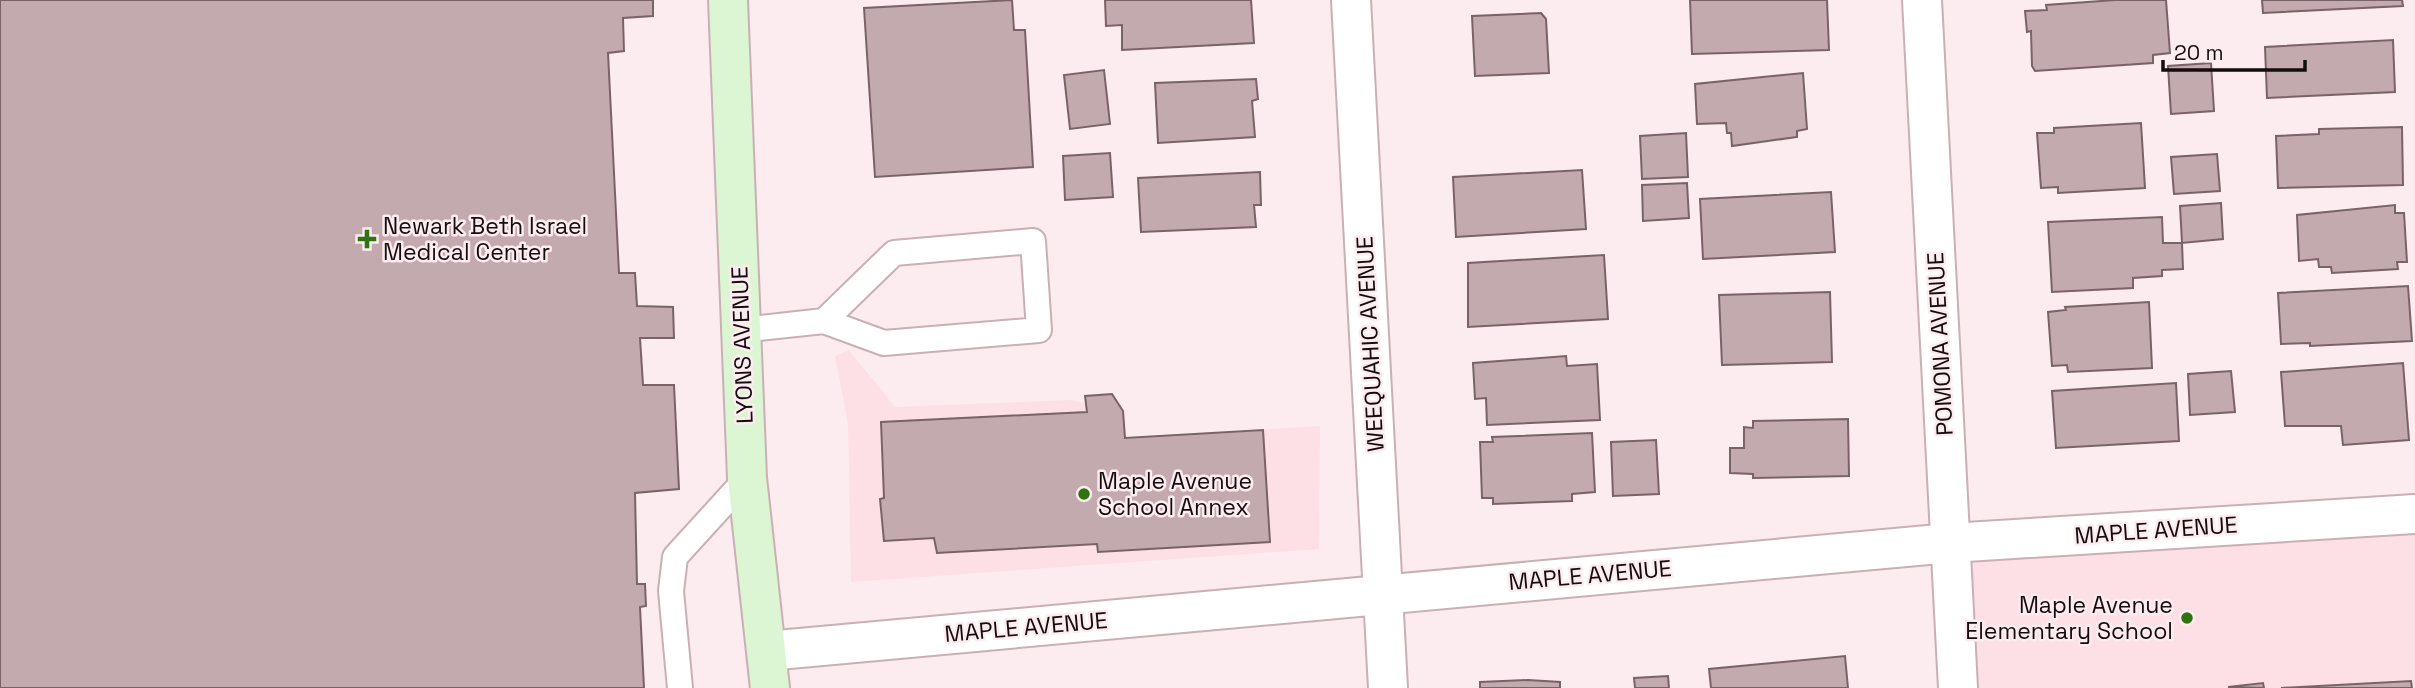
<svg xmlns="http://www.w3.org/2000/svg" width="2415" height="688" font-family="'Space Grotesk',sans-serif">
  <rect width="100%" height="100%" fill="#fcecef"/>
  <g fill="#fce0e5">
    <polygon points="849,350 895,407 1070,400 1123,411 1126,438 1320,426 1319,549 851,582 848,424 835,356"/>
    <polygon points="2415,505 2415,688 1962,688 1955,548"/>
  </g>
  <g fill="#c2aaaf" stroke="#7a6368" stroke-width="2">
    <polygon points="0,0 653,0 653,16 623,18 624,51 608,53 619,273 635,273 637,306 673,307 674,338 640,338 643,385 674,385 679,489 635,493 637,584 645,584 646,606 640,607 644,688 0,688"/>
    <polygon points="1012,0 1014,30 1025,30 1033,167 875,177 864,8"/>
    <polygon points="1105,0 1251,0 1254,43 1122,50 1122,25 1106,26"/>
    <polygon points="1690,0 1827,0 1829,50 1692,54"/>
    <polygon points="2115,0 2166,0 2170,53 2153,55 2153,63 2035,71 2032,66 2031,31 2027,32 2025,11 2047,10 2046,5"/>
    <polygon points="2262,0 2402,0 2403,6 2263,13"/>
    <polygon points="1541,13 1546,19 1549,73 1475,76 1472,16"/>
    <polygon points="2393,40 2395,92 2267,98 2265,47"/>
    <polygon points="2211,63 2214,111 2171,114 2168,66"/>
    <polygon points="1104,70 1110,124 1070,129 1064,75"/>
    <polygon points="1803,73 1807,129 1797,131 1797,137 1732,146 1731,133 1727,133 1726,123 1697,124 1695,84"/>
    <polygon points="1256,79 1258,99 1252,101 1255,137 1158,143 1155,83"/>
    <polygon points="2141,123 2145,188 2058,193 2058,187 2041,188 2037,133 2054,133 2054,128"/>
    <polygon points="2402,127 2403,185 2278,188 2276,136 2319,134 2319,129"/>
    <polygon points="1686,133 1688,177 1642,179 1640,136"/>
    <polygon points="1110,153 1113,197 1065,200 1063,156"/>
    <polygon points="2217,154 2220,191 2174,194 2171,157"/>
    <polygon points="1582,170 1586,229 1456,237 1453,177"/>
    <polygon points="1260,172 1261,205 1254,205 1256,227 1141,232 1138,178"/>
    <polygon points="1687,183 1689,218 1643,221 1642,185"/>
    <polygon points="1831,192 1835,252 1703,259 1700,199"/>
    <polygon points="2221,203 2223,239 2182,243 2180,206"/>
    <polygon points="2395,205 2395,213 2404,213 2407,262 2397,262 2398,269 2332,273 2331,267 2319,267 2318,259 2299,261 2297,215"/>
    <polygon points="2162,217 2163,243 2182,243 2183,269 2162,270 2162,276 2133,278 2133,288 2052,292 2048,222"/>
    <polygon points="1604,255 1608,319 1468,327 1468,263"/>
    <polygon points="2408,286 2412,341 2310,346 2310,343 2281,344 2278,293"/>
    <polygon points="1830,292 1832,362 1722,365 1719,295"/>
    <polygon points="2149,302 2152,368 2068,372 2067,365 2052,366 2048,312 2066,310 2065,307"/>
    <polygon points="1566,356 1567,366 1597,364 1600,420 1487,425 1486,398 1475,399 1473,363"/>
    <polygon points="2403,363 2409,440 2343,445 2341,426 2285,426 2281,372"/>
    <polygon points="2231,371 2235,412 2190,415 2188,374"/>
    <polygon points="2176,383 2179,441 2056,448 2052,391"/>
    <polygon points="1112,394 1123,411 1125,438 1263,430 1270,542 1098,552 1097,544 937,553 934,538 884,541 880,499 884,498 881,422 1087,412 1085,396"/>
    <polygon points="1848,419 1849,476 1753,478 1753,474 1730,473 1730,448 1744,448 1744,427 1753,428 1753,421"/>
    <polygon points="1592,433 1595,492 1572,494 1572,501 1493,504 1493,498 1482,498 1480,442 1493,442 1492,437"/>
    <polygon points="1656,440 1659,494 1613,496 1611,442"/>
    <polygon points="1845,656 1848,688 1711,688 1709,669"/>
    <polygon points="1668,676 1669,688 1635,688 1634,678"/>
    <polygon points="1528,680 1560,682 1560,688 1480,688 1480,682"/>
    <polygon points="2411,681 2412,688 2281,688"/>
    <polygon points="2263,683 2264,688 2228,687"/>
  </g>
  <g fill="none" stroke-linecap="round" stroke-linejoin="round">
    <g stroke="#c9b0b4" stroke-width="28">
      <g id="service">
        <polyline points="741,330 824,321 884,343 1039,330 1033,241 894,253 824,321"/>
        <polyline points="680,688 671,591 675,557 747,478"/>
      </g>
    </g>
    <g stroke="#c9b0b4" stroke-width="42">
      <g id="minor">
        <polyline points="1351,0 1388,688"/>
        <polyline points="1922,0 1958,688"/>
      </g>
    </g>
    <g stroke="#c9b0b4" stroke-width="42">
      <polyline id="tertiary" points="767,651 1950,543 2415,514"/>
    </g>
    <g stroke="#c9b0b4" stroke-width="42">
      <polyline id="secondary" points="728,0 747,478 770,688"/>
    </g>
    <use href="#service" stroke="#fff" stroke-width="24"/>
    <use href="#minor" stroke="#fff" stroke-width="38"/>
    <use href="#tertiary" stroke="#fff" stroke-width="38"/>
    <use href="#secondary" stroke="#dcf6d3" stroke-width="38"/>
  </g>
  <g fill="#307311" stroke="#fcecef" stroke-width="2.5">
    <path d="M363.5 228.5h7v7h7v7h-7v7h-7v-7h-7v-7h7z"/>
    <circle cx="1084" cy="494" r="7"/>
    <circle cx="2187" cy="618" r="7"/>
  </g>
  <g text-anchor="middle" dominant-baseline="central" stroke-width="5" stroke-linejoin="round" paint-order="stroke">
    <g font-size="23" fill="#140c0e" stroke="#fcecef" text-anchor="start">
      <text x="383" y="226">Newark Beth Israel<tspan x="383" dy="26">Medical Center</tspan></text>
      <text x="1098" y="481">Maple Avenue<tspan x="1098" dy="26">School Annex</tspan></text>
      <text x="2173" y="605" text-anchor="end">Maple Avenue<tspan x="2173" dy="26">Elementary School</tspan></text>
    </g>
    <g font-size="23" fill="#140c0e" stroke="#fcecef">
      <text transform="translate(1370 344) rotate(-93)">WEEQUAHIC AVENUE</text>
      <text transform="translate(1940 344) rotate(-93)">POMONA AVENUE</text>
      <text transform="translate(742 345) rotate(-92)">LYONS AVENUE</text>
      <text transform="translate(2156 530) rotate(-4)">MAPLE AVENUE</text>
      <text transform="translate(1590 575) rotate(-5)">MAPLE AVENUE</text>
      <text transform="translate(1026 627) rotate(-5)">MAPLE AVENUE</text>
    </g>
  </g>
  <path d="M2163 60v10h142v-10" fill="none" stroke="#140c0e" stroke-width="3.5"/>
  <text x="2174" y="60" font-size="21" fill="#140c0e" stroke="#fcecef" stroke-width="5" paint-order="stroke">20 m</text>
</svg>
